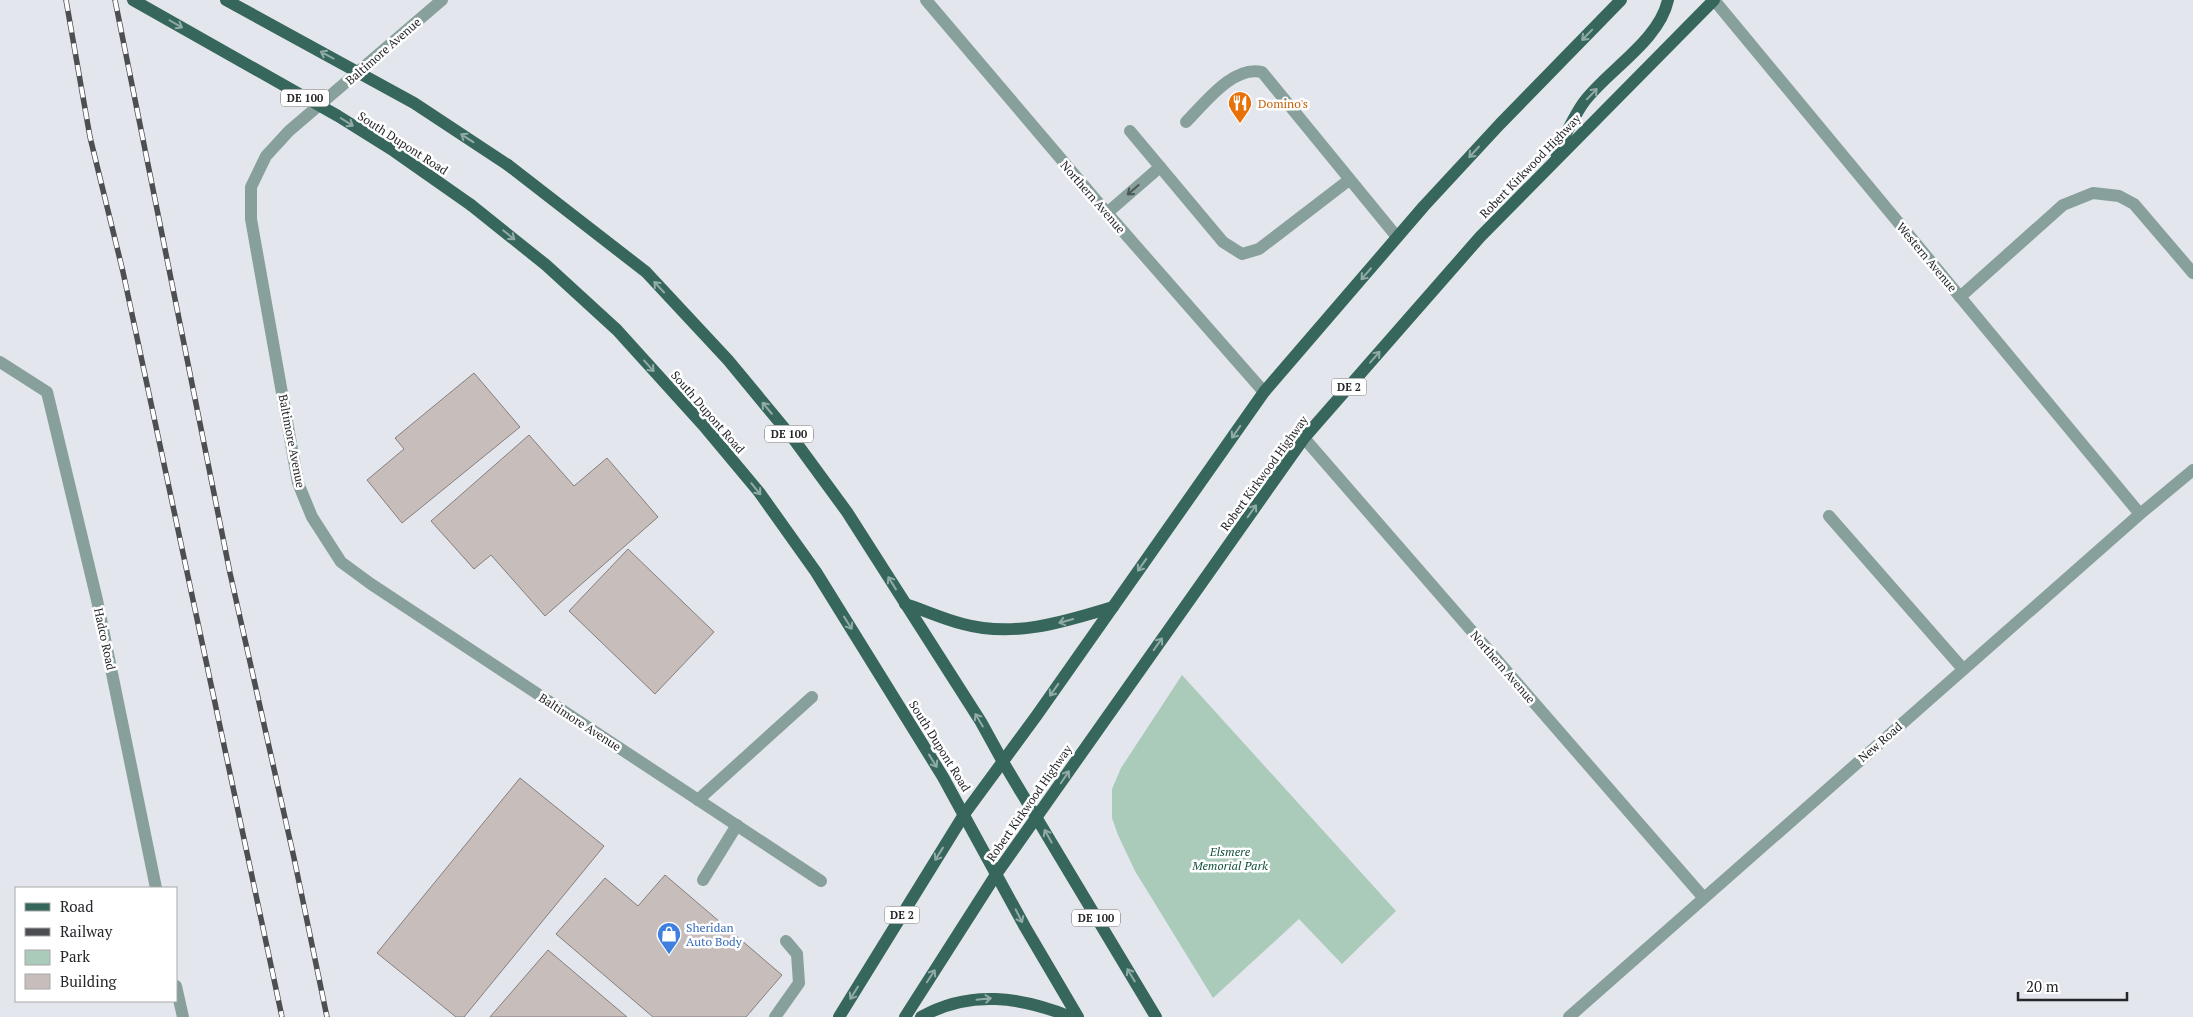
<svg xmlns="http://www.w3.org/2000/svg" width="2193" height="1017" font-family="'PT Serif',serif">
  <rect width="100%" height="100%" fill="#e3e6ed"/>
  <polygon fill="#aacaba" points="1182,675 1396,911 1342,964 1299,919 1213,998 1135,871 1118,835 1112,818 1112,789 1121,768"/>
  <g fill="#c7bebc" stroke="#867e7c">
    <polygon points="474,373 520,427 402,523 367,480 404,449 395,438"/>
    <polygon points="529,435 574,486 607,458 658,517 545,616 491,555 474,569 431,521"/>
    <polygon points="628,549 714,632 655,694 569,611"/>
    <polygon points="520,778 604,846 464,1017 456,1017 377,953"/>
    <polygon points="665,875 782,975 746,1017 653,1017 556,934 605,878 638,906"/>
    <polygon points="548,950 627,1017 490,1017"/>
  </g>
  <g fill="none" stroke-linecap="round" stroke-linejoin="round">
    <g stroke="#88a09b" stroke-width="12">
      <path d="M1186,122C1205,103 1233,65 1262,72L1397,237"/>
      <polyline points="1130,131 1223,242 1242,254 1259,249 1349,180"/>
      <polyline points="1107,213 1160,167"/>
      <polyline points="1960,297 2063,205 2093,193 2119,196 2134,204 2193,273"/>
      <polyline points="1829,516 1963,669"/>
      <polyline points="703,880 737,825"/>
      <polyline points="775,1017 799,983 797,954 786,941"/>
    </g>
    <g stroke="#88a09b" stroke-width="12">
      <polyline points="442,0 289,131 266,156 251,187 251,219 298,483 312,517 341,562 371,584 821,881"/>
      <polyline points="926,0 1107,213 1264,392"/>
      <polyline points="1714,0 2140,514"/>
      <polyline points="0,362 47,392 97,600 156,888"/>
      <polyline points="1304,438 1703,897"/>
      <polyline points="698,800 812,697"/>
      <polyline points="176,986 183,1017"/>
    </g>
    <polyline stroke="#88a09b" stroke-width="12" points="1569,1017 2140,514 2193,470"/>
    <g stroke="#37665d" stroke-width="12">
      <path d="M1556,153C1565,137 1573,117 1584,102C1608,70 1659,41 1668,0"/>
      <polyline points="508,165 646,272 728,360 795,441 847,512 981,722 1003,762 1156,1017"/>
      <polyline points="471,205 546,265 617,330 703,425 759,492 816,572 943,777 1025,927 1078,1017"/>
      <path d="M905,604C924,610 943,619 963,624C1014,638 1064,622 1113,607"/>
      <polyline points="839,1017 965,813 1037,715 1264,392 1424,206 1500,124 1621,0"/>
      <polyline points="905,1017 997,873 1304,438 1480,237 1714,0"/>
      <path d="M921,1017C970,989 1021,997 1071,1017"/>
    </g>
    <g stroke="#4d4e52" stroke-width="5.5">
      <g id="rail">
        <polyline points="66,0 90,137 123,272 282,1017"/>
        <polyline points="115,0 230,573 294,858 327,1017"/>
      </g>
    </g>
    <use href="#rail" stroke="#fff" stroke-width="4" stroke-dasharray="11" stroke-linecap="butt"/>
    <g stroke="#37665d" stroke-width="12">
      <polyline points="133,0 338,116 394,151 471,205"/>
      <polyline points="226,0 414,103 508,165"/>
    </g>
  </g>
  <defs><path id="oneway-shaft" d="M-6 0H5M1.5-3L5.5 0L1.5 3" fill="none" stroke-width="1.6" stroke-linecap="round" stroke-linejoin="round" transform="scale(1.25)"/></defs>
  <g stroke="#91aba6">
    <use href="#oneway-shaft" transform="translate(176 24) rotate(30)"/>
    <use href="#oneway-shaft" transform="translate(1587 35) rotate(134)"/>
    <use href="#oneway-shaft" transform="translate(327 55) rotate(-152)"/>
    <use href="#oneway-shaft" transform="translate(1592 94) rotate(-46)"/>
    <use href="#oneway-shaft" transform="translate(347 122) rotate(32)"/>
    <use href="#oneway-shaft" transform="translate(467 138) rotate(-147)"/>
    <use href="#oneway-shaft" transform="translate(1474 152) rotate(133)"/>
    <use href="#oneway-shaft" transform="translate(509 235) rotate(39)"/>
    <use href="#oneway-shaft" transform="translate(1366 274) rotate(131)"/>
    <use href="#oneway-shaft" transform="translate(659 287) rotate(-133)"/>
    <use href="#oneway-shaft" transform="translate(1375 357) rotate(-49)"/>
    <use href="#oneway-shaft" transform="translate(649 366) rotate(48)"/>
    <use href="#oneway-shaft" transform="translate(767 408) rotate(-130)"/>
    <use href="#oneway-shaft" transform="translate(1236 432) rotate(125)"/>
    <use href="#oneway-shaft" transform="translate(756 489) rotate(51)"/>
    <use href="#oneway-shaft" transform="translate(1252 511) rotate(-55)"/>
    <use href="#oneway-shaft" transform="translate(1142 565) rotate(125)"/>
    <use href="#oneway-shaft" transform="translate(892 583) rotate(-122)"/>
    <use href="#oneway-shaft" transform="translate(1066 621) rotate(164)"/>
    <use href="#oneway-shaft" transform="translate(848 623) rotate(58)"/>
    <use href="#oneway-shaft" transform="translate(1158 644) rotate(-55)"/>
    <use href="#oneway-shaft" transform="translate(1054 690) rotate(125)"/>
    <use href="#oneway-shaft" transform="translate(979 720) rotate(-121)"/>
    <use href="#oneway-shaft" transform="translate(933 761) rotate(58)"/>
    <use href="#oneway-shaft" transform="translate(1065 777) rotate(-56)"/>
    <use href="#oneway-shaft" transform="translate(1048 836) rotate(-119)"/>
    <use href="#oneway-shaft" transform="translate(939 854) rotate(122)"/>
    <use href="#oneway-shaft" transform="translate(1019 916) rotate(63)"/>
    <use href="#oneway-shaft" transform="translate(1131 975) rotate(-121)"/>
    <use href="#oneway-shaft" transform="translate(931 976) rotate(-57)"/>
    <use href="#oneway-shaft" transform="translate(854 993) rotate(122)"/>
    <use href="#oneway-shaft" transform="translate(984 999) rotate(-6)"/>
  </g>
  <use stroke="#4d5757" href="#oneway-shaft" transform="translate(1133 190) rotate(139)"/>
  <defs>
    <g id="restaurant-pin" transform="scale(1.25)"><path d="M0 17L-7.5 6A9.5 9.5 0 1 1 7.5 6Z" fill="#e8710a" stroke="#fff"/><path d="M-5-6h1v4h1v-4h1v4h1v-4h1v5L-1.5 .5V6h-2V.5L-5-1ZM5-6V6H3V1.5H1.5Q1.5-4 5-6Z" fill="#fff"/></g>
    <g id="shop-pin" transform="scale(1.25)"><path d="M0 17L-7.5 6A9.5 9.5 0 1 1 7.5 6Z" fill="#3f7fe0" stroke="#fff"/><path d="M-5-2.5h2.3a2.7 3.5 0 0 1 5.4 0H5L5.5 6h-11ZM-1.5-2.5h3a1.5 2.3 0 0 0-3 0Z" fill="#fff"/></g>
  </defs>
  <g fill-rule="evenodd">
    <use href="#restaurant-pin" x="1240" y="103"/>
    <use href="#shop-pin" x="669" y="934"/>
  </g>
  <g text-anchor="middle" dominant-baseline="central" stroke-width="5" stroke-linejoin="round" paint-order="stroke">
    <g fill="#fff" stroke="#666769" stroke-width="1">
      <rect x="281" y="89.5" width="48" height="17" rx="4"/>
      <rect x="1331.5" y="378.5" width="35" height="17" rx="4"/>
      <rect x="765" y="425.5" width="48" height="17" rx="4"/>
      <rect x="884.5" y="906.5" width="35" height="17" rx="4"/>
      <rect x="1072" y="909.5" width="48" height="17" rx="4"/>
    </g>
    <g font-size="11" font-weight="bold" fill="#252629">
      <text x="305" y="98">DE 100</text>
      <text x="1349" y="387">DE 2</text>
      <text x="789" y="434">DE 100</text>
      <text x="902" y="915">DE 2</text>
      <text x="1096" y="918">DE 100</text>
    </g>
    <g font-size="12" fill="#252629" stroke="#fff">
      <text transform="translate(383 51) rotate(-41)">Baltimore Avenue</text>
      <text transform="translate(403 143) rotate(33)">South Dupont Road</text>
      <text transform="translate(1530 166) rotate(-46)">Robert Kirkwood Highway</text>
      <text transform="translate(1093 197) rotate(49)">Northern Avenue</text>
      <text transform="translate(1927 257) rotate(50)">Western Avenue</text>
      <text transform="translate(708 412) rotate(49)">South Dupont Road</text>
      <text transform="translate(292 441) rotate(79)">Baltimore Avenue</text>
      <text transform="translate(1264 473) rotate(-54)">Robert Kirkwood Highway</text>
      <text transform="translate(105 639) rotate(78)">Hadco Road</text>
      <text transform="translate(1503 667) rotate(49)">Northern Avenue</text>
      <text transform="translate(580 722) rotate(33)">Baltimore Avenue</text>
      <text transform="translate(1880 742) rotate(-41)">New Road</text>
      <text transform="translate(940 746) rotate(58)">South Dupont Road</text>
      <text transform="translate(1029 803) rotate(-55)">Robert Kirkwood Highway</text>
    </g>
    <g font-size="12" fill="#c56008" stroke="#fff" text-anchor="start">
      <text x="1258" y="103">Domino's</text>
    </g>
    <g font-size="12" font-style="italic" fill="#12513a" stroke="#fff">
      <text x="1230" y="851">Elsmere<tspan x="1230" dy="14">Memorial Park</tspan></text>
    </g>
    <g font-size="12" fill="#366cbe" stroke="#fff" text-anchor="start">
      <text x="686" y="927">Sheridan<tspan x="686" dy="14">Auto Body</tspan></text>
    </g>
  </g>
  <rect x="15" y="887" width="162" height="115" fill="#ffffff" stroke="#a8a8a9"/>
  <rect x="25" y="903" width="25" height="8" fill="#37665d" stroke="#a8a8a9"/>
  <text x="60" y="912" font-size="15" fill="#252629">Road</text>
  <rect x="25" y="928" width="25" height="8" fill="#4d4e52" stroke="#a8a8a9"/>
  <text x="60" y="937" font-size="15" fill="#252629">Railway</text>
  <rect x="25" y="950" width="25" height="15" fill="#aacaba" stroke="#a8a8a9"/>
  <text x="60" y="962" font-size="15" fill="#252629">Park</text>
  <rect x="25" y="974" width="25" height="15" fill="#c7bebc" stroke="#a8a8a9"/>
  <text x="60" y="987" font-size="15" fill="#252629">Building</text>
  <path d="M2018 992v8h109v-8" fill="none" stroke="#252629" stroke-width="2.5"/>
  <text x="2026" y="992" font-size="15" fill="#252629" stroke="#ffffff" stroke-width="4" paint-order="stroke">20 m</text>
</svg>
